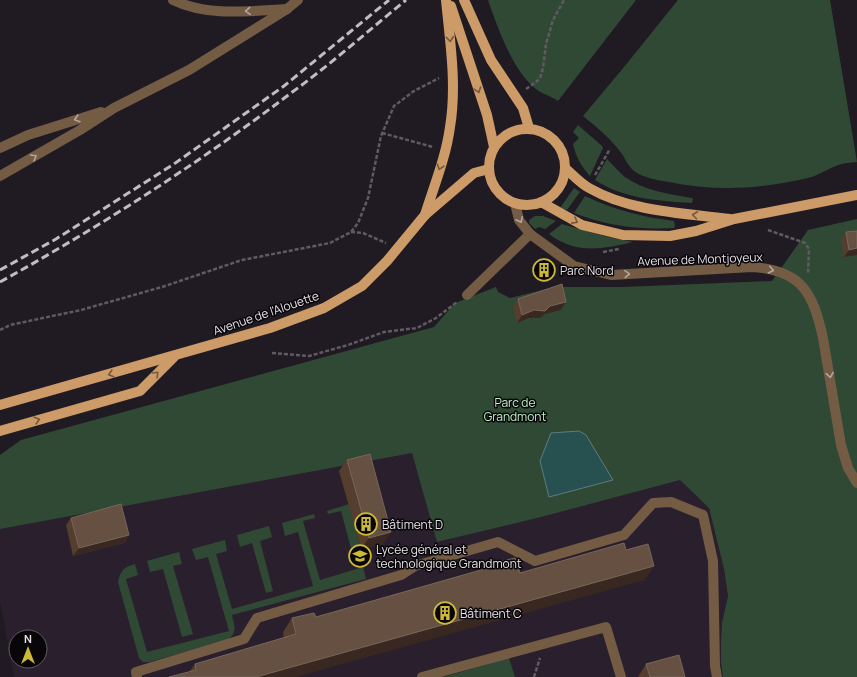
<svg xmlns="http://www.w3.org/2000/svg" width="857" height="677" font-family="Manrope,sans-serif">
  <rect width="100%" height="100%" fill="#201a23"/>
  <path fill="#2a1f2d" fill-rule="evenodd" d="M412,453L438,542L680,480L709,508L724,569L728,596L722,623L721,641V662L723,677H14L0,601V529ZM16,637H40V661H16Z"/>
  <g fill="#304935">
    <path d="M488,0H636L558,101C551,96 542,94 536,89C512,70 498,28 488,0Z"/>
    <path d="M678,0H830L857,162C852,162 846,163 842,164C830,167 820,175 808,178C760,189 717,192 669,182C657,180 644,178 634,171C628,166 626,160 622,154C611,139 597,127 583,116L624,67Z"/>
    <path d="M578,125L602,146L603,148L590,176C581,166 576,157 573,144L579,138L573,132Z"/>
    <path d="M607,159C613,165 619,172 625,177C645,191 669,194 692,198L693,199L692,203C660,201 623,199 595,180Z"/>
    <polygon points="574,188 580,192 567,210 560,208"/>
    <path d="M585,196C615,210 642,217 674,221L675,226L674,228C639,230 607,226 574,213Z"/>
    <polygon points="535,216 543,216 556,221 545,229 539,227 535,229 529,223 529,220"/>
    <polygon points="857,219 857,677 723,677 721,662 721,641 722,623 728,596 724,569 709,508 680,480 541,517 437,542 412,453 0,529 0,455 21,440 434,327 455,303 496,287 498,292 510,298 555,287 623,287 772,281 808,230"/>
    <path d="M562,224L604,236L633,242C603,249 576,255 549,234Z"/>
    <polygon points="349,504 362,554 353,556 341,511 328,514 327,511"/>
    <path d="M314,514L315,518L303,521L320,580L363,567L366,579L232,615C234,626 238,631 229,639L150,662H143L139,658L118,582C121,570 123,568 135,564L138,575L126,579L147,652L229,631L208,557L196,560L192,549L225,540L227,551L216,554L232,609L313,586L298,532L285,536L282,523Z"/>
    <polygon points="269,526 272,537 260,541 273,591 266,593 252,543 240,547 237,535"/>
    <polygon points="179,552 182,564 173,566 193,634 182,637 163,569 150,572 147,561"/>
    <polygon points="509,658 515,677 444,677"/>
  </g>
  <polygon fill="#275051" stroke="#607c7e" points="579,431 586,435 613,480 549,497 540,461 551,433"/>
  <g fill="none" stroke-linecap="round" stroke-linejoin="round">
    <g stroke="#605a62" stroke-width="2.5" stroke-dasharray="4 2" stroke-linecap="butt">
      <polyline points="526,89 536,82 540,78 543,68 546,44 553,20 564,0"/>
      <polyline points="382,133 433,147"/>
      <polyline points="595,175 610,149"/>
      <polyline points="768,230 805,243 809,249 808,274"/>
      <polyline points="351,232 363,233 386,243"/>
      <polyline points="603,252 619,249"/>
      <polyline points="0,330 10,325 81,310 162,287 242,260 330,243 351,232 358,223 368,198 381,136 394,106 414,91 439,78"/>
      <polyline points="272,353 309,356 348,345 384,332 417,328 436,318 457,302"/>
      <polyline points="534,677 540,658"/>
    </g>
    <g stroke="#745c44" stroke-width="10">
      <polyline points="467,295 530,234"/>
      <polyline points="137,677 136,672 244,639 257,618 401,575 415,566 498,542 535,561 624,535 653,503 671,502 703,515 713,561 715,666 717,677"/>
    </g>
    <polyline stroke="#745c44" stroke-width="10" points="422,677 606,627 621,677"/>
    <path stroke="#745c44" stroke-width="10" d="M173,0C208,17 249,11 287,9"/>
    <g stroke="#745c44" stroke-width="10">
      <polyline points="0,148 28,135 101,112"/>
      <polyline points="0,176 80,130 114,108 189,70 287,9 298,0"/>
      <path d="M515,203L519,220L530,234L574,266L611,275L752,267C802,270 813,293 823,338L841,445L848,468L857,483"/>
    </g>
    <g stroke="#cd9b68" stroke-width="10">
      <polyline points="464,0 491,60 523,108 529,128"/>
      <polyline points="451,6 487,115 494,147"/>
      <circle cx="527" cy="167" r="38"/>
      <path d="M565,168C573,175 580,183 589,188C631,212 683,213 730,219"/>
      <polyline points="541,202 582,225 623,235 670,236 696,231 734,219 857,195"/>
      <path d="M425,215C434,186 446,157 450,127C457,85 450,42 446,0"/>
      <polyline points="0,405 270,328 324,308 362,286 387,261 425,215 474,173 489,169"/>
      <polyline points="0,431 140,391 174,357"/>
    </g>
    <g stroke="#c1bcc3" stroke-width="3" stroke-dasharray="8 4" stroke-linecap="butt">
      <polyline points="0,270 56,239 174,164 284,86 389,0"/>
      <path d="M0,282C101,226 199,163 291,93C331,64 368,31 406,0"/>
    </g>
  </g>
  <g fill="#553e2d">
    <polygon points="846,232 857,255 844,257 841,240"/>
    <polygon points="518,299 561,310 545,314 540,318 529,318 517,323 513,307"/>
    <polygon points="347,460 383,544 361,549 339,471"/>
    <polygon points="71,518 129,535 124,543 73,556 66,525"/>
    <polygon points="626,550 654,566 644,580 189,672 195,664 284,638 283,632 292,618 316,617 491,567 494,563 520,573"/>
    <polygon points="646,664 685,677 638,677"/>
  </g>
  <g fill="#392821">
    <polygon points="857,248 857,255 844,257 849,250"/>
    <polygon points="566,302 561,310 545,314 540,318 529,318 517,323 522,315 534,310"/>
    <polygon points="391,532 383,544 361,549 369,538"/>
    <polygon points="129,535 124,543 73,556 79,548"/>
    <polygon points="654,566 644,580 296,677 256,677"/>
  </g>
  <g fill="#655041" stroke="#79665b">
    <polygon points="857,231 857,248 849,250 846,232"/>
    <polygon points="562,284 566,302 550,306 545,311 534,310 522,315 518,299"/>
    <polygon points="370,454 391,532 369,538 347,460"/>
    <polygon points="121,504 129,535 79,548 71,518"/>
    <polygon points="624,543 626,550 648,544 654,566 256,677 169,677 196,670 195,664 296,634 292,618 314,613 316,617 495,566 494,563 515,558 520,573"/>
    <polygon points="679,655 685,677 650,677 646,664"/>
  </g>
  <defs><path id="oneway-chevron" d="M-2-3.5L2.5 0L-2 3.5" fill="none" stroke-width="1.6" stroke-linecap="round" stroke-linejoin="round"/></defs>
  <g stroke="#b3a59e">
    <use href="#oneway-chevron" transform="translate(248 11) rotate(177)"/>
    <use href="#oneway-chevron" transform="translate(77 119) rotate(162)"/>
    <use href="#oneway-chevron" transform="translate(34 157) rotate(-30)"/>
    <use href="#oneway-chevron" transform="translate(520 220) rotate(64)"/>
    <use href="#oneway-chevron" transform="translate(771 270) rotate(12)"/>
    <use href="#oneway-chevron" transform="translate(627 274) rotate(-3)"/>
    <use href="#oneway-chevron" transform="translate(830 375) rotate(81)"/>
  </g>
  <g stroke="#74583d">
    <use href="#oneway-chevron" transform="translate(450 39) rotate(85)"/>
    <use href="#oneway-chevron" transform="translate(478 90) rotate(72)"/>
    <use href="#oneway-chevron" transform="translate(440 167) rotate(108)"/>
    <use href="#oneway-chevron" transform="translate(695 215) rotate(-173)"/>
    <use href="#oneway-chevron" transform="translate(575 221) rotate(28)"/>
    <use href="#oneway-chevron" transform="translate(111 374) rotate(164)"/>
    <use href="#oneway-chevron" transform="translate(156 374) rotate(-46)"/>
    <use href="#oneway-chevron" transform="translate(37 420) rotate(-16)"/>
  </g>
  <defs>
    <g id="building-ring" transform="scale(1.15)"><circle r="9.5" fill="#080609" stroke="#cdb938" stroke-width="1.5"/><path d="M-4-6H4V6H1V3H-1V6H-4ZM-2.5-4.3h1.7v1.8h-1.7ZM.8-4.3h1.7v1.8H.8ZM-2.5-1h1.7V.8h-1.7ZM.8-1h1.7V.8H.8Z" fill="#cdb938"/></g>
    <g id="school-ring" transform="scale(1.15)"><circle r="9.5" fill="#080609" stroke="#cdb938" stroke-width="1.5"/><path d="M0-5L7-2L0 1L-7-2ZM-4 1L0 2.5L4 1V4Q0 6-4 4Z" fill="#cdb938"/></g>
  </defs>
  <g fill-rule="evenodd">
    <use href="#building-ring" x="544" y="270"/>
    <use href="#building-ring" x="366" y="524"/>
    <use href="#school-ring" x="360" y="556"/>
    <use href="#building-ring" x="445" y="613"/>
  </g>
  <g text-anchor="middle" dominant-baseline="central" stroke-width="3" stroke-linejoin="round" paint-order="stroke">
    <g font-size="12" fill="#e6e1e8" stroke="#080609">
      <text transform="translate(700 259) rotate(-2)">Avenue de Montjoyeux</text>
      <text transform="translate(266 313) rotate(-19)">Avenue de l'Alouette</text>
    </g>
    <g font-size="12" fill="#e6e1e8" stroke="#080609" text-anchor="start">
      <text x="560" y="270">Parc Nord</text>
      <text x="382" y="524">Bâtiment D</text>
      <text x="376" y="549">Lycée général et<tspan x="376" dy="14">technologique Grandmont</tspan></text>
      <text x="460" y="613">Bâtiment C</text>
    </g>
    <g font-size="12" fill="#bff2c9" stroke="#080609">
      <text x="515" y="402">Parc de<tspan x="515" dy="14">Grandmont</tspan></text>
    </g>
  </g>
  <g transform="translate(28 649)"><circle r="19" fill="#080609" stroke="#615e62"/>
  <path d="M0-3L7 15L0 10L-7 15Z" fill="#cdb938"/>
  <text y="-6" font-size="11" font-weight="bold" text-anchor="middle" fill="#e6e1e8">N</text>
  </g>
</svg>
